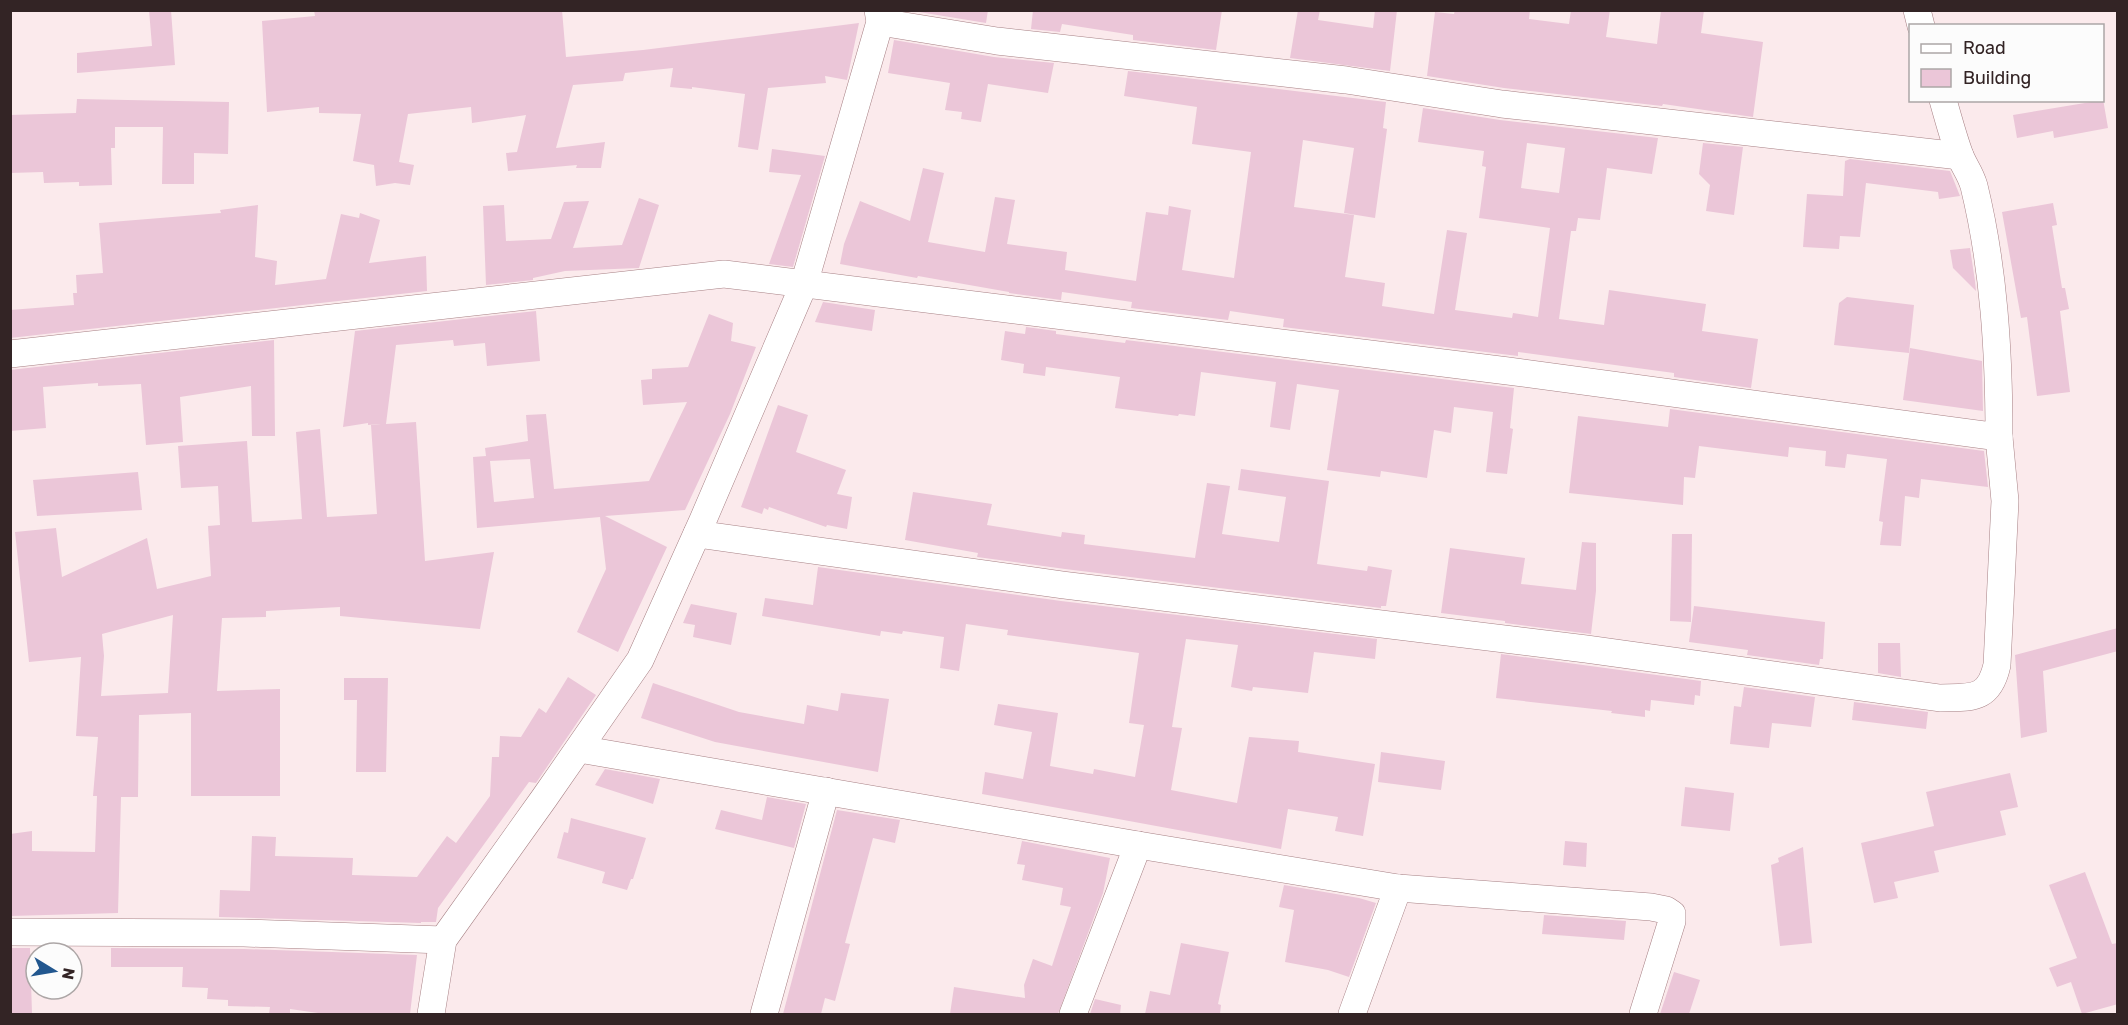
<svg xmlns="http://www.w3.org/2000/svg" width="2128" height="1025" font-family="Rubik,sans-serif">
  <rect width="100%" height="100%" fill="#fbeaec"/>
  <g fill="#ebc6d8" fill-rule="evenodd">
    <polygon points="149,10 171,10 175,65 77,73 77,53 152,46"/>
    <polygon points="314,10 562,10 566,57 643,50 859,23 847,80 825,76 826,83 768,88 758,150 738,147 745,94 692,87 692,89 670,87 673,68 625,73 623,81 573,85 556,148 605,142 601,168 576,168 577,165 508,171 506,153 517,152 526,115 472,123 471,107 408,114 399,162 414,165 410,185 395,183 376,186 374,165 353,161 361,114 319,113 319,107 267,112 262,21 315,16"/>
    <polygon points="907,10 988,10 986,23"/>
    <polygon points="1033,10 1222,10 1216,50 1133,40 1133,35 1062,24 1060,32 1031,29"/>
    <polygon points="1298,10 1320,10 1318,20 1373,28 1375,10 1397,10 1390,71 1290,58"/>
    <polygon points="1455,10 1530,10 1529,19 1569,24 1571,10 1610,10 1606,37 1657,44 1661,10 1704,10 1701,33 1763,42 1753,117 1663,104 1662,106 1504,88 1427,76 1435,12 1454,14"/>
    <polygon points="894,40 994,57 1054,63 1048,93 988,84 981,122 961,119 962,112 945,110 950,83 888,73"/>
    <path d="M1128,71L1386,102L1383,128L1387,129L1375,218L1344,213L1354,148L1303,140L1294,207L1354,215L1345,277L1385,283L1382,306L1434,314L1447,230L1467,233L1455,310L1512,318L1513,313L1538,317L1550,228L1479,218L1486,167L1482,166L1484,151L1418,142L1423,108L1500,120L1658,138L1652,174L1607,168L1600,220L1578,218L1576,231H1571L1559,319L1604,325L1609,290L1706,304L1702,331L1758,339L1751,388L1674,377V373L1518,352V356L1283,327L1284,319L1230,311L1228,320L1131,308L1132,302L1062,292L1061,300L1009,293V292L918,276L917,278L840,264L844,244L860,201L910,221L923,168L944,173L928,242L985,252L995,197L1015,200L1007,244L1067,252L1065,270L1136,281L1146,212L1168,215L1169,206L1191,210L1182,270L1234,278L1251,152L1192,144L1197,107L1124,96ZM1527,143L1565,148L1559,193L1521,188Z"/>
    <polygon points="77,99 229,102 228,154 194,153 194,184 162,184 163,127 115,127 115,148 111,148 112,185 79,186 79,182 44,183 43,172 10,173 10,115 76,113"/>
    <polygon points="2103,99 2108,128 2054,138 2053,131 2017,138 2013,115 2103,100"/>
    <polygon points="1703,143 1743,147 1734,215 1706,211 1710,185 1699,174"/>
    <polygon points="772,149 825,156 793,267 769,264 801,175 769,172"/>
    <polygon points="1850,159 1950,171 1960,196 1939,199 1938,192 1866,183 1860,237 1840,236 1839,249 1803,247 1807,194 1843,196 1845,161"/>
    <polygon points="639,198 659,205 639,268 565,271 533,278 533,280 486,285 483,206 504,205 506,241 551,239 564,202 589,201 573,248 622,245"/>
    <polygon points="2053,203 2057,225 2052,226 2062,288 2065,288 2069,309 2060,311 2070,392 2037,396 2027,317 2021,318 2002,212"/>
    <polygon points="258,205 255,257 277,261 275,285 326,279 341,214 359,218 360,213 380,220 369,263 426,256 427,291 10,338 10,310 74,305 73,293 77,293 76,275 103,273 99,223 221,213 220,210"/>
    <polygon points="1970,248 1975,281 1976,291 1953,268 1950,250"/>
    <polygon points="1847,297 1914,305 1909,353 1834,345 1839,303"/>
    <polygon points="823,302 875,310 872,331 815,322"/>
    <path d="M536,311L540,361L487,366L485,343L454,346L453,340L396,345L386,424L416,422L425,561L494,552L480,629L340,616V607L266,611V617L222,618L217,691L280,689V796H191V713L139,715L138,797H121L118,913L10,916V834L32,831V851L95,852L97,796H93L98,737L76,736L81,657L29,662L15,532L56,528L62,577L147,538L157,589L211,576L208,526L220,525L218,486L181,488L178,446L247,441L252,522L302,519L296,432L320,429L327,517L377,514L371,425L381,424L368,425V423L343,427L355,331ZM173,615L168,693L101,696L104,656L102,634Z"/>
    <path d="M709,314L733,323L731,341L756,347L730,414L685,510L605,516L667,547L618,652L577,632L606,569L600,517L477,528L473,457L486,456L485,448L528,441L526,415L546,414L554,489L649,481L687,402L643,405L641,380L652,379V369L688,367ZM530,459L534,498L494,502L490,461Z"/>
    <polygon points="1026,327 1056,331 1056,334 1125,343 1126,340 1514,388 1510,428 1513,429 1507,474 1486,472 1493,412 1454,407 1451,433 1434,430 1427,478 1381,471 1380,477 1327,470 1339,390 1297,384 1290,430 1270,427 1276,382 1201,372 1195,416 1179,414 1178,416 1115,408 1120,377 1046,367 1045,376 1023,373 1024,364 1001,360 1005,331 1025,334"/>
    <polygon points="274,340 275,436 252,436 251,386 180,397 183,442 146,445 141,384 98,386 98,383 43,387 46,428 10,431 10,370"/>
    <polygon points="1910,348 1982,361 1983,411 1903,400"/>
    <polygon points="778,405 808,415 796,452 846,470 837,494 852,497 847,529 827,525 826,527 769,507 768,510 764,508 762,514 741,507"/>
    <polygon points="1670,409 1984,451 1988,487 1921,479 1919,498 1905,496 1901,546 1880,545 1883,522 1879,521 1887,459 1847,454 1845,468 1825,466 1826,451 1789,447 1788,457 1699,446 1695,478 1684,477 1683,505 1569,493 1578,416 1668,427"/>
    <polygon points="1241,469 1329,481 1317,564 1367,571 1368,566 1392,570 1386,606 1381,606 1381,608 1065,569 977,557 978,553 905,540 913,492 992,504 987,525 1061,537 1062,532 1085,535 1084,544 1195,558 1207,483 1230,486 1222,534 1279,542 1286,497 1238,490"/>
    <polygon points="138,472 142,510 37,516 33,480"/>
    <polygon points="1672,534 1692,534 1691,622 1670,621"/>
    <polygon points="1582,542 1596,543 1596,591 1591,634 1505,623 1505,621 1441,613 1450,548 1525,558 1521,584 1576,590"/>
    <polygon points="818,567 1061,601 1377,639 1375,659 1314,652 1308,693 1253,687 1252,691 1231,687 1238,645 1186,639 1172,727 1182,728 1171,790 1237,803 1249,737 1299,741 1298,752 1375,764 1363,836 1335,831 1338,817 1288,809 1281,849 982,794 985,772 1023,779 1032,732 994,725 998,704 1058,713 1050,766 1093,774 1094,769 1135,777 1144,725 1129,723 1139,653 1007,635 1008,630 966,624 959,671 940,668 944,637 903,631 902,634 881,631 880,636 762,616 765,598 813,605"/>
    <polygon points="691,604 737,613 731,645 693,637 695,625 683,623"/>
    <polygon points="1694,606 1825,622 1823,659 1820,659 1819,665 1747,655 1748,650 1689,642"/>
    <polygon points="2118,628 2118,651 2043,671 2047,732 2021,738 2015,655"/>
    <polygon points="1878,643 1900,643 1901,677 1878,673"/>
    <polygon points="1501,654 1701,681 1700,696 1695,695 1694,705 1651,700 1650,711 1645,710 1645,717 1611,713 1612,711 1496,698"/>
    <polygon points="568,677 596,695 536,783 529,782 438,908 436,922 421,922 421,923 219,917 220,890 250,891 252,836 276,837 275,856 353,858 352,875 417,877 447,836 456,843 490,796 492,757 499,757 500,736 521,737 539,708 546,713"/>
    <polygon points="344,678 388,678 386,772 356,772 357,700 344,700"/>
    <polygon points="653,683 739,712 804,724 807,705 838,711 841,693 889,699 878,772 715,742 641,718"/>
    <polygon points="1744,687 1815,697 1811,727 1772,723 1769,748 1730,744 1734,706 1741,707"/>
    <polygon points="1854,702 1928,712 1926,729 1852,720"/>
    <polygon points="1381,752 1445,761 1441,790 1378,782"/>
    <polygon points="605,769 660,779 653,804 595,785"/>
    <polygon points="2010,773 2018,807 2000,811 2006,835 1934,851 1939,872 1894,882 1898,898 1874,903 1861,843 1934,826 1926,792"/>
    <polygon points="1685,787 1734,793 1730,831 1681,826"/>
    <polygon points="767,797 806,804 794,848 715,829 721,810 762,820"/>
    <polygon points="837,810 900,820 895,843 873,838 845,943 850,944 835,1001 825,998 821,1014 783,1014"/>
    <polygon points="571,818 646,838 633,879 631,879 627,890 602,883 605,872 557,858 564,832 568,833"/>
    <polygon points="1022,841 1110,858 1103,893 1058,1014 950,1014 954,987 1025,998 1024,985 1033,959 1052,966 1071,907 1060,905 1063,888 1022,880 1025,865 1017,864"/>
    <polygon points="1565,841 1587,843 1586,867 1563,865"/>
    <polygon points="1803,847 1812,943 1780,946 1771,865 1779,862 1778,858"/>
    <polygon points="2085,872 2112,944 2118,943 2118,1004 2082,1014 2071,982 2057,987 2049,968 2077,958 2049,885"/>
    <polygon points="1284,885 1359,898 1376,903 1349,977 1328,970 1285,962 1294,910 1279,907"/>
    <polygon points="1544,915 1626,921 1624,940 1542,934"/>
    <polygon points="1181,943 1229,952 1218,1004 1221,1005 1220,1014 1145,1014 1150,991 1170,995"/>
    <polygon points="10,948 30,948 32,1014 10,1014"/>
    <polygon points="111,948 244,949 417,955 410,1014 325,1014 290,1009 290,1014 269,1014 270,1007 228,1006 228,1000 207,999 208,988 182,987 183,967 111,967"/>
    <polygon points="1674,972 1700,980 1689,1014 1660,1014"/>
    <polygon points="1095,999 1121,1005 1120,1014 1090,1014"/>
  </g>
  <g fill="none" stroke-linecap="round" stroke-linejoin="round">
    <g stroke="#a78185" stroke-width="28">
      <g id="minor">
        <polyline points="1917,10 1921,26"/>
        <polyline points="880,22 997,41 1346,80 1502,104 1960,156"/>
        <path d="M10,354L724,274L1508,371L1999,437C1999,353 1994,268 1974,186C1970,172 1963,165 1959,153C1953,136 1948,118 1943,100"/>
        <path d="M697,534L1063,585L1586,649L1940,698C1971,697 1989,701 1997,665L2005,501L1999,437"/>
        <polyline points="579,749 1138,845 1398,888 1651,907 1666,910 1672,914 1672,921 1643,1014"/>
        <polyline points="10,932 244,933 443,940"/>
        <polyline points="431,1014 443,940 545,797 640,660 703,520 804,284 880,22 878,10"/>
        <polyline points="764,1014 826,791"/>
        <polyline points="1073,1014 1138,845"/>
        <polyline points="1352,1014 1398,888"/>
      </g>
    </g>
    <use href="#minor" stroke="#fff" stroke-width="27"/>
  </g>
  <rect width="2128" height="1025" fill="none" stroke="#332425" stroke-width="24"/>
  <rect x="1909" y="24" width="195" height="78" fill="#fcfcfc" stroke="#aca6a6" stroke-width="1.5"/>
  <rect x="1921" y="44" width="30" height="9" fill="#ffffff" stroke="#aca6a6" stroke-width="1.5"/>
  <text x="1963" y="54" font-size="18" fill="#332425">Road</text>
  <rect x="1921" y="69" width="30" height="18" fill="#ebc6d8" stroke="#aca6a6" stroke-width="1.5"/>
  <text x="1963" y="84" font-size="18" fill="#332425">Building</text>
  <g transform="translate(54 971) rotate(101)"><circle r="28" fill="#fcfcfc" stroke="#aca6a6" stroke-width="1.5"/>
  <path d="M0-4.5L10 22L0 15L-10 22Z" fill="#22578f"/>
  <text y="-9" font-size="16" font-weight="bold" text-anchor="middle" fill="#332425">N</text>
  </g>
</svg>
